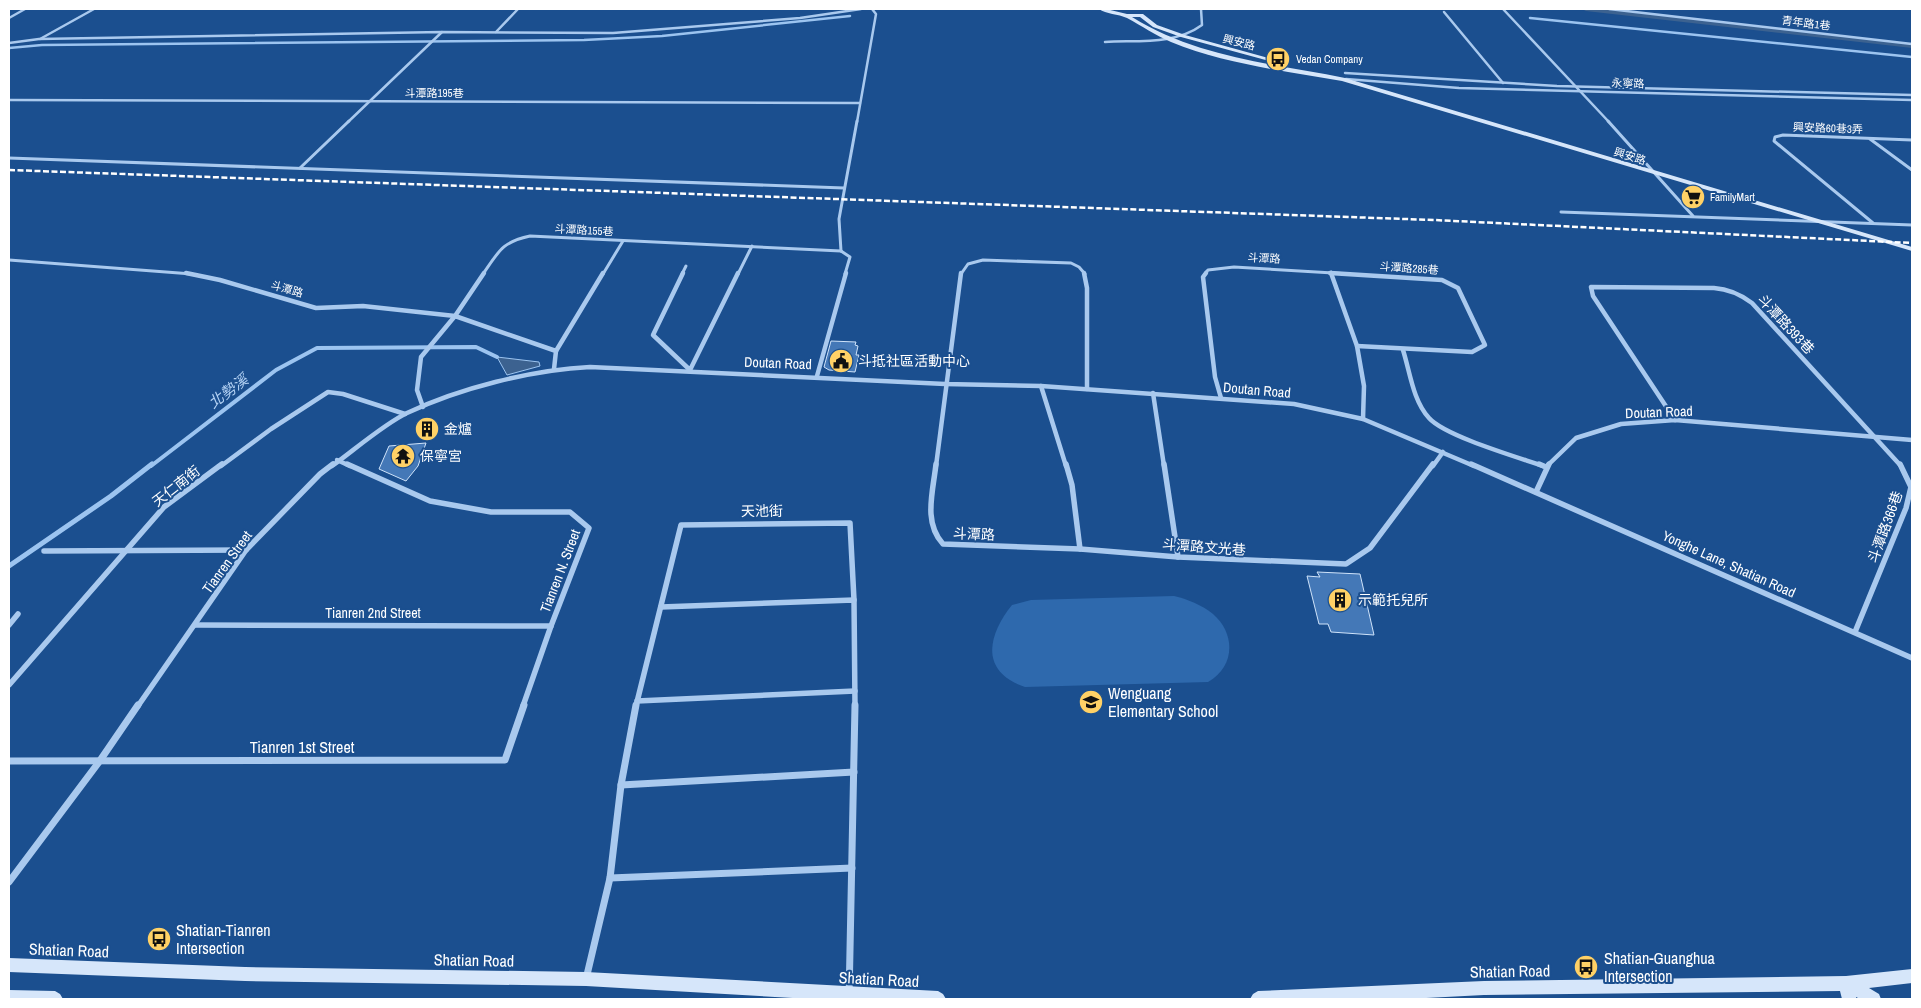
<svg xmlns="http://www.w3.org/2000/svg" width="1921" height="1008" font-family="'Archivo Narrow','Noto Sans TC',sans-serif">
  <rect width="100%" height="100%" fill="#1b4f8f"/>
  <path fill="#2e69ad" d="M1174,596C1187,599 1202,605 1213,614C1236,634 1235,667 1208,682L1025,687C980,672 987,636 1012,605L1031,600Z"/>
  <polygon fill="#3c6290" stroke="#9cc4f0" points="497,357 539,362 540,366 507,375"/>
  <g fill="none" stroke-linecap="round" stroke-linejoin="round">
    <g stroke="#9cc4f0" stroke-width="2.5">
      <polyline points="1530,18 1912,57"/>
      <polyline points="9,48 42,45 584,40 662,36 850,16"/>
    </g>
    <polyline stroke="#9cc4f0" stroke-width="4" points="151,466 276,370 317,348 476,347 497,357"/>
    <polyline stroke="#9cc4f0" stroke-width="5" points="9,566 111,496 152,464"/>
    <polygon fill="#3c6290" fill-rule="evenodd" points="1582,9 1603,9 1912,44 1912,48 1586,11"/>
  </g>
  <g fill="#4478b7" stroke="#cfe3fa">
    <polygon points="831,341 856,342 855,345 858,346 856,355 859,355 855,372 829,370 824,367"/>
    <polygon points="426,443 418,466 406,481 379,469 389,446"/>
    <polygon points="1317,572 1360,574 1374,635 1331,632 1328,624 1319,624 1307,576 1320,577"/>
  </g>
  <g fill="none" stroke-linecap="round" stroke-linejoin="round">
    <g stroke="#a9c9ee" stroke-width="2.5">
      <polyline points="1503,9 1609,122"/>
      <polyline points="1609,9 1912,44"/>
      <polyline points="1444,12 1503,83"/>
      <polyline points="9,18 25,9"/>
      <polyline points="496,32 518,9"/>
      <polyline points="40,39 94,9"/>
      <path d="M1105,42C1137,40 1175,45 1202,25L1201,9"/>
      <polyline points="9,43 39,39 442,32 613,33 800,18 861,9"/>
      <polyline points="1345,73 1557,86 1912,95"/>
      <polyline points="1346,79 1459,88 1912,100"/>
      <polyline points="9,100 860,103"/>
      <polyline points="348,122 442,32"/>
      <polyline points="857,122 876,14 872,9"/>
    </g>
    <g stroke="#a9c9ee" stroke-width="3">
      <polyline points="1608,121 1693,216"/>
      <polyline points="1870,139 1912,170"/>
      <polyline points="9,158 844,188"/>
      <polyline points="300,168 349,121"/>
      <polyline points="1561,212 1912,225"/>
      <polyline points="1873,223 1774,141 1775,137 1783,135 1912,140"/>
      <polyline points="841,251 839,219 857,121"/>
      <polyline points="841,251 850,257 845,274"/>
      <polyline points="9,260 192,274"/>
      <polyline points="1331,272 1332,274"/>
      <path d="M483,274C499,251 502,242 530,236L841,251"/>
      <polyline points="603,274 623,241"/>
      <polyline points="682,274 686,266"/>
      <polyline points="738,274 752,246"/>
      <polyline points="961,274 968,264 983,260 1071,263 1079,267 1085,274"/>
      <polyline points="1205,274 1208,270 1234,267 1350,274"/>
    </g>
    <g stroke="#a9c9ee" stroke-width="4.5">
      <polyline points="186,273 220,280 316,308 363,306 455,316 556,351 554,369"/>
      <polyline points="683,273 653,335 690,370 738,273"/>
      <polyline points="1084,273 1087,288 1087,389"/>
      <polyline points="1206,273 1203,277 1215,377 1221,398"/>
      <polyline points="1330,273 1442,280 1458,288 1485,345 1472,352 1357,346"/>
      <polyline points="1331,273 1357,346 1364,386 1363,419"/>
      <path d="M1403,350C1410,372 1413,401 1429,418C1445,436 1517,457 1543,466"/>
      <polyline points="556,351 603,273"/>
      <polyline points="817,376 846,273"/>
      <polyline points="1041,386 1066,466"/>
      <polyline points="1153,393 1164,466"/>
      <polyline points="423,407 417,390 421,357 455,316 484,273"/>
      <path d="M1675,420L1593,296L1591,287L1714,288C1729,289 1740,294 1752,303L1901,466"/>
      <polyline points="337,460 350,466"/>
      <polyline points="221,466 271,429 328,392 343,394 405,414"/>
      <path d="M332,466C353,451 384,424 407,413C460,388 531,370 590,367L945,384L1041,386L1294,404L1363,419L1474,466"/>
      <polyline points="936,466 961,273"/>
      <polyline points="1433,466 1443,452"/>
      <polyline points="1547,466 1576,438 1621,424 1675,420 1912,440"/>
    </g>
    <g stroke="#a9c9ee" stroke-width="5.5">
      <polyline points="347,464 430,501 491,512 570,512 589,528 551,626 523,706"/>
      <path d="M936,464C933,492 923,522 943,544L1080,549L1178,557L1346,564L1370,548L1433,464"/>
      <polyline points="1066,464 1072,485 1080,549"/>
      <polyline points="1164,464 1178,557"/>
      <polyline points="1471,464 1912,658"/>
      <polyline points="1539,464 1546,467"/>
      <polyline points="1536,492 1549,464"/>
      <polyline points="44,551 246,550"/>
      <polyline points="661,607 854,600 855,706"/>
      <polyline points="9,625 18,614"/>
      <polyline points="195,625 551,626"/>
      <polyline points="1855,632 1906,508 1911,487 1900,464"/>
      <polyline points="9,685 164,507 222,464"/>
      <polyline points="637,701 855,691"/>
      <polyline points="138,706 246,550 320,474 333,464"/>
      <polyline points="636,706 681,525 850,523 854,600"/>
    </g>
    <g stroke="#a9c9ee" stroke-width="7">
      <polyline points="9,761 505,760 524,705"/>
      <polyline points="621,785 854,772"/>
      <polyline points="610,878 852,868"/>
      <polyline points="9,882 99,762 138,705"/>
      <polyline points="586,979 610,878 621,785 636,705"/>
      <polyline points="849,999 855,705"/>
    </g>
    <g fill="#d6e6fa" fill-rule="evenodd">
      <path d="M1099,9H1106L1127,14H1143L1157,25L1185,35L1276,60L1273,62L1181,37L1153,27L1140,17H1132C1198,58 1272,63 1345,78L1912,247V251L1342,81C1285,71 1225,64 1171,42C1155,35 1142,26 1127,18C1118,14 1106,14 1099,9Z"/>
      <polygon points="9,958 245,967 586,972 938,991 943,994 946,999 810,999 586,986 245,981 9,972"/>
      <polygon points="1912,969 1912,983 1869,988 1879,994 1881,999 1860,999 1856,997 1856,999 1842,999 1840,991 1484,995 1407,999 1250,999 1253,994 1258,991 1484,981 1846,976"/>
      <polygon points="9,990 55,991 60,994 63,999 9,999"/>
    </g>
    <polyline stroke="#fff" stroke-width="2.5" stroke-dasharray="6 2.5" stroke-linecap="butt" points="9,170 1434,220 1912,243"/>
  </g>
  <defs>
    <g id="bus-disc" transform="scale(1.25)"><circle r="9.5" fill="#ffd166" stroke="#1b4f8f"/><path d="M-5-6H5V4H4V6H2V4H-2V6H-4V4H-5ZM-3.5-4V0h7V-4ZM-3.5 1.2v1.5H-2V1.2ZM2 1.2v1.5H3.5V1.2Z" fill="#111"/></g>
    <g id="supermarket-disc" transform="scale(1.25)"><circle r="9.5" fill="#ffd166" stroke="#1b4f8f"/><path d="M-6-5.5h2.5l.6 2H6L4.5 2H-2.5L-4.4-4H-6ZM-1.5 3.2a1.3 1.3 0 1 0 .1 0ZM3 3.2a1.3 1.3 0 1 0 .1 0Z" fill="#111"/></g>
    <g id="civic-disc" transform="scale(1.25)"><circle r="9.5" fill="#ffd166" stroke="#1b4f8f"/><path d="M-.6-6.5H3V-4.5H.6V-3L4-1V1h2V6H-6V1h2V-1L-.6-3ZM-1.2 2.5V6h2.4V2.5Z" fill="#111"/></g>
    <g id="building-disc" transform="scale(1.25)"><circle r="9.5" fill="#ffd166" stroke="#1b4f8f"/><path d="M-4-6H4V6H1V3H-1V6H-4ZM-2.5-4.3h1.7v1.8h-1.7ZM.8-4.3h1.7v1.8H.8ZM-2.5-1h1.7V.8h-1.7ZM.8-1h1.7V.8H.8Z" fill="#111"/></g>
    <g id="temple-disc" transform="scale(1.25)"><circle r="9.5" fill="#ffd166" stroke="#1b4f8f"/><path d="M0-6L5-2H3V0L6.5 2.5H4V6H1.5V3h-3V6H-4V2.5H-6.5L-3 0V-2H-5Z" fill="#111"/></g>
    <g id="school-disc" transform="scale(1.25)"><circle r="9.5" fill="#ffd166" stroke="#1b4f8f"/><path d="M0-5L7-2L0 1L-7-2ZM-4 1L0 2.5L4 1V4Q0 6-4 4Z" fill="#111"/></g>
  </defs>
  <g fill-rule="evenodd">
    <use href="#bus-disc" x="1278" y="59"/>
    <use href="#supermarket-disc" x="1693" y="197"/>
    <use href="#civic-disc" x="841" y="361"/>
    <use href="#building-disc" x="427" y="429"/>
    <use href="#temple-disc" x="403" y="456"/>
    <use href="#building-disc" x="1340" y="600"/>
    <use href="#school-disc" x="1091" y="702"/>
    <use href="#bus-disc" x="159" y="939"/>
    <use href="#bus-disc" x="1586" y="967"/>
  </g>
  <g text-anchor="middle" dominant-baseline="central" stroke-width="4" stroke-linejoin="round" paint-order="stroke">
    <g font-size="11" fill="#fff" stroke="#1b4f8f">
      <text transform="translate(1806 23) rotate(7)">青年路1巷</text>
      <text transform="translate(1239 42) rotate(14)">興安路</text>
      <text transform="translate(1628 83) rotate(2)">永寧路</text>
      <text x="434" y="93">斗潭路195巷</text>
      <text transform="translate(1828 128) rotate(2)">興安路60巷3弄</text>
      <text transform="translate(1630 156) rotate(17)">興安路</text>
      <text transform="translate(584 230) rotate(3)">斗潭路155巷</text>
      <text transform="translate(1264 258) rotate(3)">斗潭路</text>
      <text transform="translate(1409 268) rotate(4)">斗潭路285巷</text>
      <text transform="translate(287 289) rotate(16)">斗潭路</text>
    </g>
    <g font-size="11" fill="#fff" stroke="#1b4f8f" text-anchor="start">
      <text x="1296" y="59">Vedan Company</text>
      <text x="1710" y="197">FamilyMart</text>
    </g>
    <g font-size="14" fill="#fff" stroke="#1b4f8f">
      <text transform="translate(1786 324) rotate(47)">斗潭路393巷</text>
      <text transform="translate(778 363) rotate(2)">Doutan Road</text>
      <text transform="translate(1257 390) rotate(5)">Doutan Road</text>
      <text transform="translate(1659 412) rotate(-2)">Doutan Road</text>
      <text transform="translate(176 486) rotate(-38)">天仁南街</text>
      <text transform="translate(762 511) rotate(-1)">天池街</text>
      <text transform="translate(1885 527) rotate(-70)">斗潭路366巷</text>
      <text transform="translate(974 534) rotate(2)">斗潭路</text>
      <text transform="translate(1204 547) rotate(4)">斗潭路文光巷</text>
      <text transform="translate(227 562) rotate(-54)">Tianren Street</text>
      <text transform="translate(1729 564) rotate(24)">Yonghe Lane, Shatian Road</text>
      <text transform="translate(560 571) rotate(-69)">Tianren N. Street</text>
      <text x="373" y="613">Tianren 2nd Street</text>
    </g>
    <g font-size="14" fill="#fff" stroke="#1b4f8f" text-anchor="start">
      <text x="858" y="361">斗抵社區活動中心</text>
      <text x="444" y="429">金爐</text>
      <text x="420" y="456">保寧宮</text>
      <text x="1358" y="600">示範托兒所</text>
    </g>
    <g font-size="15" font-style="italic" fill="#b5d3f5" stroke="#1b4f8f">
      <text transform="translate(228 391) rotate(-37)">北勢溪</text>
    </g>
    <g font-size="16" fill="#fff" stroke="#1b4f8f" text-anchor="start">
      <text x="1108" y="693">Wenguang<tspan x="1108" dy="18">Elementary School</tspan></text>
      <text x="176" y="930">Shatian-Tianren<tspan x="176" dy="18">Intersection</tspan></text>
      <text x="1604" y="958">Shatian-Guanghua<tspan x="1604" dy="18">Intersection</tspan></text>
    </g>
    <g font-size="16" fill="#fff" stroke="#1b4f8f">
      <text x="302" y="747">Tianren 1st Street</text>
      <text transform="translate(69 950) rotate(2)">Shatian Road</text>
      <text transform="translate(474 960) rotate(1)">Shatian Road</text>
      <text transform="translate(1510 971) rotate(-1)">Shatian Road</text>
      <text transform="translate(879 979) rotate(3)">Shatian Road</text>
    </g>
  </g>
  <rect width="1921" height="1008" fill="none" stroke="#ffffff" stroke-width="20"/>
</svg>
